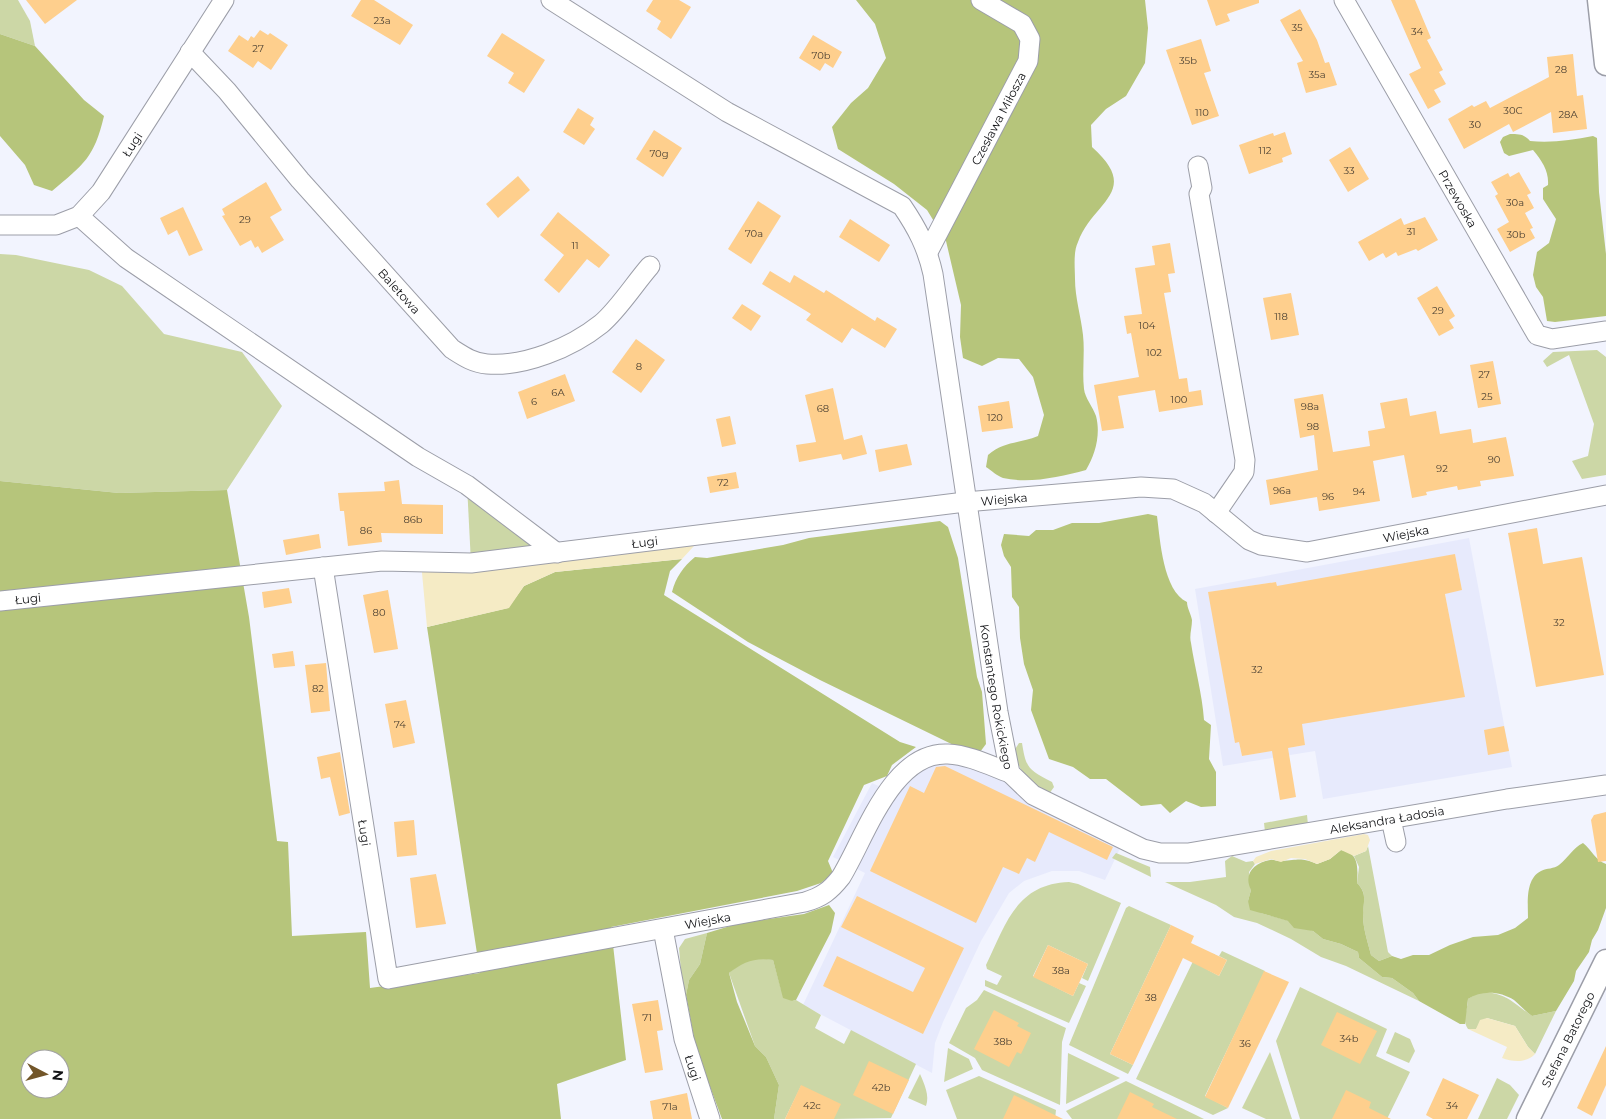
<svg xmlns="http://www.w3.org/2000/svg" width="1606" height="1119" font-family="Montserrat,sans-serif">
  <rect width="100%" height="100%" fill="#f2f4fe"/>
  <g fill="#e7eafc" fill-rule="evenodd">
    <path d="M1469,538L1512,767L1323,799L1315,751L1223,766L1195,589ZM1455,554L1462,590L1445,593L1464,696L1322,721L1314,681ZM1276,582L1305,745L1242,756L1239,742H1235L1234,737L1209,592Z"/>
    <polygon points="929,759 1010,773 1124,840 1105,880 1079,871 1052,871 1024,881 1009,893 981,941 943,1022 935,1043 932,1073 803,1005 865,873 833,857 872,783 898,795 907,777"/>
  </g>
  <g fill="#ccd7a6">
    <polygon points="0,0 18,0 30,21 35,46 0,34"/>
    <polygon points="0,254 16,255 89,270 122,286 164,334 242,352 282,406 227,490 119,493 0,481"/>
    <polygon points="1597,350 1606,357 1606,475 1582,479 1572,461 1588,456 1594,424 1569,355 1547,367 1543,361 1553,352"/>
    <polygon points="467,485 557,553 471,563"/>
    <path d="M1019,743H1022C1026,769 1029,770 1052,782L1054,787L1049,794C1029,784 1019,772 1014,751Z"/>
    <polygon points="1307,815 1308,825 1265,832 1264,823"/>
    <path d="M1368,846L1388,952L1392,956L1379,961L1371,955C1368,943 1363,928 1363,916C1363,902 1368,894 1357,883L1359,867L1354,856L1366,851Z"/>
    <polygon points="1116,853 1150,867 1151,877 1112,858"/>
    <polygon points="1232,856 1246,862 1253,861 1255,864 1249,872 1251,890 1248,901 1261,913 1289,921 1313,931 1323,939 1341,944 1358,952 1359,958 1382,977 1392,978 1413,993 1419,1001 1346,966 1321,957 1291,939 1257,923 1234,917 1216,905 1165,882 1190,882 1226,877 1225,861"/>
    <path d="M1069,882L1078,884L1121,903L1088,981L1082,978L1088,964L1048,945L1033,976L1073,996L1079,983L1086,986L1069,1023L985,986V980L997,985L1002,976L987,969L986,965C1006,924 1016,884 1069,882Z"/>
    <polygon points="1129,906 1171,925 1110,1054 1133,1065 1128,1074 1069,1045 1126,908"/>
    <polygon points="707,933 700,964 689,980 686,995 683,994 679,948 685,939"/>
    <polygon points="1222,951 1265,971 1205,1096 1228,1108 1213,1115 1136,1079 1197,953 1215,954 1208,970 1219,976 1227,960 1219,956"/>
    <polygon points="761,958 773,960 781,989 792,1001 796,1000 821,1015 815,1028 844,1044 851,1030 916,1064 891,1118 834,1119 801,1086 785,1119 774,1119 779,1085 766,1057 755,1046 729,973 742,962"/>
    <polygon points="1300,987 1387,1029 1376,1056 1410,1072 1387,1119 1300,1119 1276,1041"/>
    <polygon points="984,990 1066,1028 1062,1042 1060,1105 982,1070 975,1058 949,1043 966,1008 977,1000"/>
    <path d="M1479,992C1506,992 1512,1002 1532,1016L1556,1011L1535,1054L1528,1047L1515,1026L1487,1018L1476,1029H1468C1461,1019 1468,1010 1468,999Z"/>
    <polygon points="1395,1032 1410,1039 1415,1051 1409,1063 1386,1053"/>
    <polygon points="948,1048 969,1059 973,1069 944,1082"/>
    <polygon points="1270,1052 1292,1119 1266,1119 1242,1108"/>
    <polygon points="1068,1053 1120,1078 1066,1104"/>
    <path d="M920,1074C924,1083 930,1096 926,1106L908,1098Z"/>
    <polygon points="979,1076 1056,1110 1055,1119 957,1119 946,1090"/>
    <polygon points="1497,1078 1510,1085 1519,1095 1507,1119 1478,1119"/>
    <polygon points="1126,1081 1204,1119 1072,1119 1066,1111"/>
  </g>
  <g fill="#b6c57b" fill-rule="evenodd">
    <path d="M856,0H1145L1148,28L1145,63L1126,96L1106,109L1091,125L1092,147C1142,192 1093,201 1078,242C1073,252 1075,268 1075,279C1075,298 1081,316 1083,335C1085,353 1082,371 1084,389C1085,398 1093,407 1096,416C1101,435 1095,455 1086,470C1060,477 1029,484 1003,478C997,476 991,470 986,467L988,455C1004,441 1018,444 1038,436L1044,415L1033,377L1019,359L998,358L982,366L963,358L960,337L961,305L946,241L927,210L894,184L838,149L832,127L851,103L868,88L886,58L875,24Z"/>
    <path d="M0,34L35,46L84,100L104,116C94,158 84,164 52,191L34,185L25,165L0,136Z"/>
    <path d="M1510,134C1519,134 1524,134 1530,141C1552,143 1572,140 1593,136L1597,138L1599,192L1606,254V316L1555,322L1547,321L1543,297L1536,287L1533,275L1537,252L1549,243L1556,219L1543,199V188L1548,185C1549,171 1542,161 1533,150L1509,156L1504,153L1500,142L1503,137Z"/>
    <path d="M0,481L119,493L227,490L249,617L277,841L288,842L292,936L366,932L370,988L480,973L427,627L508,608L524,586L555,572L682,559L670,571L664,595L900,742L916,747L892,765L887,776L864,785L828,861L833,873L821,883L797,891L611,927L626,1060L557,1084L561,1119H0ZM30,1059H60V1089H30Z"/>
    <path d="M1148,514L1157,516C1160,539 1163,591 1187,602C1187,608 1191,614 1192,620C1192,628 1189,636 1191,643C1195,669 1202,693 1204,720L1211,725L1209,759L1216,772V806L1201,807L1186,801L1170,813L1161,804L1141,806L1106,779H1090L1073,767L1049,759L1031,710L1033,690L1024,664L1020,638L1019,607L1012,597L1011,567L1004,556L1001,545L1004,534L1029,536L1036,530H1053L1072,523H1099Z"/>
    <path d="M940,521L948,527L958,558L977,677L982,692L986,744L980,752L972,754L820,680L748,642L672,592C676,577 683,567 695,557L707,558L783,545L809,538Z"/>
    <path d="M1583,843C1592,850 1595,860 1606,864V908L1598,930L1592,940L1589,952L1576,971L1574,981L1556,1011L1532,1016C1525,1011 1520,1005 1514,1000C1500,991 1481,990 1468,999L1465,1024H1460L1419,1001L1413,993L1392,978L1382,977L1359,958L1358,952L1341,944L1323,939L1313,931L1294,928L1288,921L1250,910L1248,901L1251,890C1243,874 1254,863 1270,860C1274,859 1278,862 1282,861C1298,860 1301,857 1317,864L1330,859L1341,850C1359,852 1358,868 1357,883C1368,894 1363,902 1363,916C1363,928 1368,943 1371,955L1379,961L1392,956L1401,959L1413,955H1429L1450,945L1473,937L1498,935L1515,928L1528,918C1528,903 1525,879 1541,871C1547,868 1554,869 1559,865C1568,858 1573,848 1583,843Z"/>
    <path d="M829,905L835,913L831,932L796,1000L792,1001L783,998L773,960C755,957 743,962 729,973L737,1002L755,1046L766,1057L779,1085L774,1119H722L696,1049L686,995L689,980L700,964L707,933L740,923L804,914Z"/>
  </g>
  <g fill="#f5ebc5">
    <polygon points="705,534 682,559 555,572 524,586 509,608 427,627 421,562"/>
    <polygon points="1364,834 1368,835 1370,840 1366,851 1354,856 1341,850 1330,859 1317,864 1305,859 1291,858 1281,862 1271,859 1255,864 1253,861 1256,857 1271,851"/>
    <path d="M1487,1018L1515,1026L1528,1047L1535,1054C1527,1063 1513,1062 1502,1058L1507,1047L1468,1029H1476L1480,1020Z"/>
  </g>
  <g fill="#fecf8d">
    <polygon points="26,0 77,0 45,24"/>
    <polygon points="361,0 374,0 413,25 400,45 351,16"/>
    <polygon points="653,0 679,0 691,7 671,39 657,29 661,21 646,11"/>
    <polygon points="1207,0 1259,0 1259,3 1227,14 1230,21 1216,26"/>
    <polygon points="1391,0 1415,0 1431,38 1427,40 1443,70 1439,72 1446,84 1434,90 1441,102 1428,109 1409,74 1421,68"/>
    <polygon points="1300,9 1317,40 1325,63 1329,62 1337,85 1306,93 1297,63 1303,61 1280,20"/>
    <polygon points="260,30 268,35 270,33 288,45 271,70 258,61 253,68 228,51 239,35 248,41 251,36 254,38"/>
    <polygon points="502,33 545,60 524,93 508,83 514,73 487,56"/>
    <polygon points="813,35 842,52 833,68 825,63 820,71 799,58"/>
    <polygon points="1201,39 1211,71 1204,73 1219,116 1192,125 1166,50"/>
    <polygon points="1573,54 1577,96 1583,95 1587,129 1553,133 1551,112 1513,132 1509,124 1464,149 1448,119 1472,105 1474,107 1486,101 1490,108 1549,77 1547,57"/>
    <polygon points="578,108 594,118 590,125 595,129 584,145 563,132"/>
    <polygon points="654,130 682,148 663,177 636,159"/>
    <polygon points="1285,132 1292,154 1282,158 1283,162 1249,174 1239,145 1273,133 1274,136"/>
    <polygon points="1350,147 1369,179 1348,192 1329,160"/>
    <polygon points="1519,172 1531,193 1527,195 1534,208 1525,213 1533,228 1530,229 1535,238 1510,252 1497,229 1509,222 1495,196 1498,194 1491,182 1508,173 1510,177"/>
    <polygon points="518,176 530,190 498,218 486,204"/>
    <polygon points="266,182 282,210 270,217 284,240 262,253 258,246 255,248 251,240 240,246 222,216 225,215 222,209"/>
    <polygon points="758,201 781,216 751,264 728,249"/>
    <polygon points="183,207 203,250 189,256 177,230 168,235 160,218"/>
    <polygon points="558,212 610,255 599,268 587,259 559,293 544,280 564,255 540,235"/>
    <polygon points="1425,217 1438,240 1418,251 1416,249 1398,256 1396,252 1386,258 1383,253 1369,261 1358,242 1401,218 1404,225"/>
    <polygon points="850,219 890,245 879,262 839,237"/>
    <polygon points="1170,243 1175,273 1168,274 1171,292 1164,293 1179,379 1187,378 1189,392 1201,390 1203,405 1159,412 1155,390 1118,396 1124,428 1102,431 1094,385 1139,377 1131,333 1127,334 1124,316 1142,314 1135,268 1155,265 1152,246"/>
    <polygon points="770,271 790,283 794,275 824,293 826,290 875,321 877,317 897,329 885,348 852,328 842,343 806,320 811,314 762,284"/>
    <polygon points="1437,286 1455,316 1449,320 1454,328 1439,336 1417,298"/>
    <polygon points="1291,293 1299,335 1271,340 1263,298"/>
    <polygon points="742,304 761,316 751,331 732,318"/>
    <polygon points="636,339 665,360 641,393 612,372"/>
    <polygon points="1493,361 1501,404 1478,408 1470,365"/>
    <polygon points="565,374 575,401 527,419 518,392"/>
    <polygon points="833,388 844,440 862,435 867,454 843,460 841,454 799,462 796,445 816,442 805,395"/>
    <polygon points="1323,394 1333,452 1370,446 1368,431 1385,428 1380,403 1407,398 1410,416 1436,411 1440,434 1471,429 1473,443 1506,437 1514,476 1480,481 1481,486 1458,490 1457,486 1426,492 1427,495 1412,498 1404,455 1373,461 1380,501 1319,511 1317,497 1270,505 1266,480 1318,470 1314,435 1300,438 1294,399"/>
    <polygon points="1009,401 1013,428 982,432 978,406"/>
    <polygon points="730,416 736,444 722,447 716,419"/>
    <polygon points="907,444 912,465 879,472 875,450"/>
    <polygon points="736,472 739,488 710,493 707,477"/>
    <polygon points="399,480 402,504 443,505 443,534 381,533 382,542 348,546 344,511 340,511 338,493 385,491 384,482"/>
    <polygon points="1537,528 1543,564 1582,557 1604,675 1536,687 1508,533"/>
    <polygon points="319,534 321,548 286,555 283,540"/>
    <polygon points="1455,554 1462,590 1445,594 1465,697 1302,724 1305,745 1288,748 1296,797 1280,800 1272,751 1242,756 1239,742 1235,743 1208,592 1276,582 1277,586"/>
    <polygon points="289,588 292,603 264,608 262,592"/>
    <polygon points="388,590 398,649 374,653 363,595"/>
    <polygon points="293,651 295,666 274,668 272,654"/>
    <polygon points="326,663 330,711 311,713 305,665"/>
    <polygon points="406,700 415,743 393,748 385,704"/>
    <polygon points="1504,726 1509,751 1488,755 1484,730"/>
    <polygon points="340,752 350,813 339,816 330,777 321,779 317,757"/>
    <polygon points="945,766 1113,847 1107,860 1049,832 1035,862 1027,858 1019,874 1003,867 976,923 870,871 910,786 924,793 936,767"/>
    <polygon points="1606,812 1606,861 1598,862 1591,820 1594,815"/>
    <polygon points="414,820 417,855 397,857 394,822"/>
    <polygon points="436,874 446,924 416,928 410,878"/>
    <polygon points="857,896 964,948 923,1034 823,986 837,956 913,992 925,968 841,927"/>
    <polygon points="1171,925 1194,936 1191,943 1227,960 1219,976 1183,958 1133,1065 1110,1054"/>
    <polygon points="1048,945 1088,964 1073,996 1033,977"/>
    <polygon points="1264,971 1289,982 1228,1108 1205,1097"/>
    <polygon points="658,1000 663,1030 657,1031 663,1070 645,1073 632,1004"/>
    <polygon points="994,1010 1019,1023 1017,1026 1031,1033 1021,1054 1017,1052 1009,1067 974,1049"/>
    <polygon points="1337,1012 1377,1031 1360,1064 1321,1045"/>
    <polygon points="1606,1046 1606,1085 1592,1116 1577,1108"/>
    <polygon points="869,1061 909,1080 893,1114 853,1095"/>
    <polygon points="1443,1078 1479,1095 1467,1119 1433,1119 1426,1115"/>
    <polygon points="801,1085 841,1104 834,1119 785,1119"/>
    <polygon points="1346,1090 1371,1102 1369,1108 1391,1119 1332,1119"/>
    <polygon points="1130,1092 1154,1104 1152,1107 1177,1119 1117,1119"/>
    <polygon points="687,1093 692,1119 653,1119 650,1101"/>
    <polygon points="1014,1095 1063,1119 1003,1119"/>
  </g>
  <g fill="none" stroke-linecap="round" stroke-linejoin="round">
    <g stroke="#9c9ea8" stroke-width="21">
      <g id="minor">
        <path id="s1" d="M551,0L727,112L902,206C917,228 927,247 933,274L998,712L1010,773L1033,795L1143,849L1160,853H1188L1507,799L1606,785"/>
        <path id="s2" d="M1344,0L1537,335L1552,339L1606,331"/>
        <path id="s3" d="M190,52L227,91L300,180L452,349C463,356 473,363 487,364C524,367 571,348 601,324C618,310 635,283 650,266"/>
        <polyline points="1198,166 1202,188 1199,194 1245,460 1244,472 1216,513"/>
        <polyline points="79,216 126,258 418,457 467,485 557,553"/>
        <path id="s4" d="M0,225H56L79,216L101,192L224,0"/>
        <path id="s5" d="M928,252L1028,61L1030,39L1022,24L981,0"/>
        <path id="s6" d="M323,567L388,979L805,902C822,897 830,891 841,877C865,838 892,751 948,754C969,755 991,766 1010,773"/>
        <path id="s7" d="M0,601L382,561L471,563L965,502L1141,487L1173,489L1204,503L1249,540L1261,545L1307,552L1606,495"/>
        <polyline points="1391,819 1396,842"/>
        <path id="s8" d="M663,929L684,1039L710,1119"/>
      </g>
    </g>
    <g stroke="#9c9ea8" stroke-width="25">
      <g id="tertiary">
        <polyline points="1599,0 1606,64"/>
        <path id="s9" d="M1528,1119L1606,961"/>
      </g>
    </g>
    <use href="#minor" stroke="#fff" stroke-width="19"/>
    <use href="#tertiary" stroke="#fff" stroke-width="22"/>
  </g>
  <g text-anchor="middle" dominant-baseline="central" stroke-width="4.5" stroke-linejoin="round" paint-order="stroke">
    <g font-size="10" fill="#4e4334">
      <text x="382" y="20">23a</text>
      <text x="1297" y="27">35</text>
      <text x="1417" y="31">34</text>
      <text x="258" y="48">27</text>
      <text x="821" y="55">70b</text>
      <text x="1188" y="60">35b</text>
      <text x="1561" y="69">28</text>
      <text x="1317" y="74">35a</text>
      <text x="1513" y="110">30C</text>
      <text x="1202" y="112">110</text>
      <text x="1568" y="114">28A</text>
      <text x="1475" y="124">30</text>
      <text x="1265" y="150">112</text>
      <text x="659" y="153">70g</text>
      <text x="1349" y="170">33</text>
      <text x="1515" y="202">30a</text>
      <text x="245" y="219">29</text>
      <text x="1411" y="231">31</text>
      <text x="754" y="233">70a</text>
      <text x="1516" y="234">30b</text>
      <text x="575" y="245">11</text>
      <text x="1438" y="310">29</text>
      <text x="1281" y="316">118</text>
      <text x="1147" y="325">104</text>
      <text x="1154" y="352">102</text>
      <text x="639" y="366">8</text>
      <text x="1484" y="374">27</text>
      <text x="558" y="392">6A</text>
      <text x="1487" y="396">25</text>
      <text x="1179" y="399">100</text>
      <text x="534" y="401">6</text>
      <text x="1310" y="406">98a</text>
      <text x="823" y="408">68</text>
      <text x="995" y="417">120</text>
      <text x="1313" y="426">98</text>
      <text x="1494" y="459">90</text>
      <text x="1442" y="468">92</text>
      <text x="723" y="482">72</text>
      <text x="1282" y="490">96a</text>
      <text x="1359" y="491">94</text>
      <text x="1328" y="496">96</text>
      <text x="413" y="519">86b</text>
      <text x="366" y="530">86</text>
      <text x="379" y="612">80</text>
      <text x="1559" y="622">32</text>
      <text x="1257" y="669">32</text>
      <text x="318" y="688">82</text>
      <text x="400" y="724">74</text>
      <text x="1061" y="970">38a</text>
      <text x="1151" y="997">38</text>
      <text x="647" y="1017">71</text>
      <text x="1349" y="1038">34b</text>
      <text x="1003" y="1041">38b</text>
      <text x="1245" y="1043">36</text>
      <text x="881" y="1087">42b</text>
      <text x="812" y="1105">42c</text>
      <text x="1452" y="1105">34</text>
      <text x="670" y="1106">71a</text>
    </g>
    <g font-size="12" fill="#131417" stroke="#fff">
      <text stroke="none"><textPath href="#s5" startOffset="151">Czesława Miłosza</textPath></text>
      <text stroke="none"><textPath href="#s4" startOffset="170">Ługi</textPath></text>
      <text stroke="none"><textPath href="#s2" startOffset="229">Przewoska</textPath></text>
      <text stroke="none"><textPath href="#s3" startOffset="318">Baletowa</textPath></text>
      <text stroke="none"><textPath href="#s7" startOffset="1010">Wiejska</textPath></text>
      <text stroke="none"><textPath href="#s7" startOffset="1432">Wiejska</textPath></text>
      <text stroke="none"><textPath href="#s7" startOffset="648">Ługi</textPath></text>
      <text stroke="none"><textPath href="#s7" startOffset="28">Ługi</textPath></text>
      <text stroke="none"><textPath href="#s1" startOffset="910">Konstantego Rokickiego</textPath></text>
      <text stroke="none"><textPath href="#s1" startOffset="1389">Aleksandra Ładosia</textPath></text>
      <text stroke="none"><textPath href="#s6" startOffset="269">Ługi</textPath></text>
      <text stroke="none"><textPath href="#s6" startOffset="742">Wiejska</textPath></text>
      <text stroke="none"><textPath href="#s9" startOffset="89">Stefana Batorego</textPath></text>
      <text stroke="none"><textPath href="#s8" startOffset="142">Ługi</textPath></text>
    </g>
  </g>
  <g transform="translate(45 1074) rotate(96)"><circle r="24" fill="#ffffff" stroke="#a1a1a2"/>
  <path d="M0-4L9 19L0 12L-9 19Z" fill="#725629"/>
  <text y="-8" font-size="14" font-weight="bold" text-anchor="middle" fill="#131417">N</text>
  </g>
</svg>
